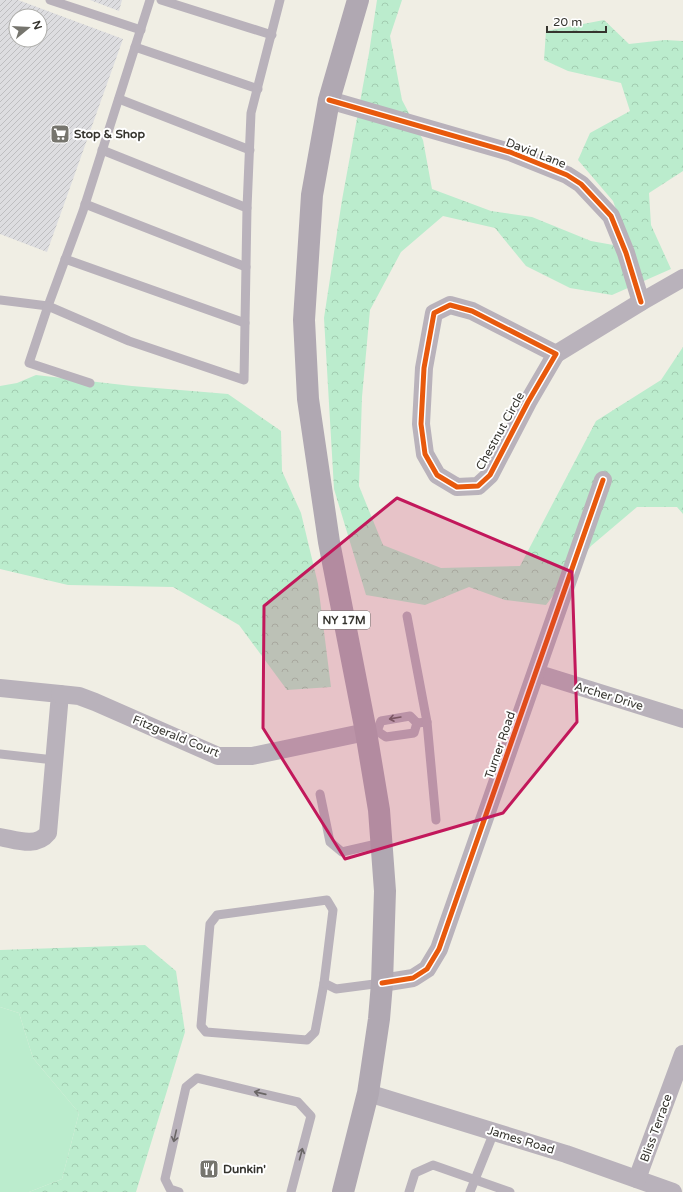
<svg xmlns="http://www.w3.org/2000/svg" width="683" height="1192" font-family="'Varela Round',sans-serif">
  <defs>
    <pattern id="forest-crowns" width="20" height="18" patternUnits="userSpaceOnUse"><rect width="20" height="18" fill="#bbeccd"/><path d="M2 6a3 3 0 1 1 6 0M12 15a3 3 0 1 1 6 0" fill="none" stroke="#a1cbb0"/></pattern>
    <pattern id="building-hatch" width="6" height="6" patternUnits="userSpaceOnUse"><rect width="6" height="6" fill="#dddde0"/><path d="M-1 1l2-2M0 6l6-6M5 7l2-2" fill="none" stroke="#bebec0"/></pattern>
  </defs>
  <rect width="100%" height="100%" fill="#f0eee4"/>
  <polygon fill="#bbeccd" points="0,1007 19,1013 33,1058 79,1113 62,1179 29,1192 0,1192"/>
  <g fill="url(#forest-crowns)">
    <polygon points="377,0 402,0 390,36 402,100 423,140 432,189 491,211 532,217 591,241 630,248 613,201 578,160 590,133 630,111 621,83 568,71 544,60 546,31 604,20 629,44 665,40 683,41 683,171 649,193 651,225 671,269 612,295 570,288 526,266 495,228 443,216 401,252 370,310 362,397 359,486 383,545 441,568 520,566 596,421 661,380 683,347 683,514 677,507 637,507 591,546 546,605 505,600 469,587 425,605 366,595 334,489 324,318 342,200 369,53"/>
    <polygon points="36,375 132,386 228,394 281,431 282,471 301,513 318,584 331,687 287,690 239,625 173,587 68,585 0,569 0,386 17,383"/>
    <polygon points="145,945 176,971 185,1032 136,1192 29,1192 62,1179 79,1113 33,1058 19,1013 0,1007 0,950"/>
  </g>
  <g fill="url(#building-hatch)" fill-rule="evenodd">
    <path d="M0,0H18L123,39L47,252L0,234ZM16,16H40V40H16Z"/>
    <polygon points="90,0 122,0 119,11"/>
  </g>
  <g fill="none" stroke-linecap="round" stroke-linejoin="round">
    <g stroke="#b9b2bb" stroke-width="9">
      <polyline points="50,0 141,30"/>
      <polyline points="161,0 272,35"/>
      <polyline points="135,47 258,89"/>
      <polyline points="119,99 250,150"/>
      <polyline points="102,150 247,208"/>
      <polyline points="85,204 246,267"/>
      <polyline points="65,259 245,323"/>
      <polyline points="0,300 48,306 83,211 150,0"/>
      <polyline points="90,383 29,363 48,306 129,341 244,380 247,208 251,113 280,0"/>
      <polyline points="407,616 427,722 417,723"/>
      <polyline points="427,722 436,820"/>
      <polyline points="377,731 381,721 410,716 417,723"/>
      <polyline points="366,732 377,731 386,737 414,733 417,723"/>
      <polyline points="0,754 54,760"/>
      <polyline points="320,794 330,842 342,852 381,843"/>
      <polygon points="327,900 333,910 324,983 315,1032 307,1040 206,1032 201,1026 210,924 217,915"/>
      <polyline points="324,983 336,989 382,983"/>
      <polyline points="179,1192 170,1189 165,1179 186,1087 197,1078 298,1102 311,1116 291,1192"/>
      <polyline points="409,1192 415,1173 433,1165 510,1192"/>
      <polyline points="470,1192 494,1132"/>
    </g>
    <g stroke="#b9b2bb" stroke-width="18">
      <polyline points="329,100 510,152 567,175 581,184 611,216 626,253 641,302"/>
      <polygon points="450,305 472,311 556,354 528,402 490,475 478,486 457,487 437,475 425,454 421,424 424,368 434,313"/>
      <polyline points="556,354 641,302 683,278"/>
      <polyline points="536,673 683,719"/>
      <path d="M0,688L60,694L48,833C36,848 17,840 0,837"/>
      <polyline points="60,694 79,696 95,702 218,756 252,756 366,732"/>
      <polyline points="382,983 413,978 427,969 439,949 603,480"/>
      <polyline points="368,1093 566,1154 673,1192"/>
      <polyline points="637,1179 683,1054"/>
    </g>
    <polyline stroke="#b0a8b2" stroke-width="22" points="343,1192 368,1093 379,1019 382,983 385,891 379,810 366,732 329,542 308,399 304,320 312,195 329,100 358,0"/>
    <g stroke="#fff" stroke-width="8">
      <g id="cycleway">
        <polyline points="329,100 510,152 567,175 581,184 611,216 626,253 641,302"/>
        <polygon points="450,305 472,311 556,354 528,402 490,475 478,486 457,487 437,475 425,454 421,424 424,368 434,313"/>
        <polyline points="382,983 413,978 427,969 439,949 603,480"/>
      </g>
    </g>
    <use href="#cycleway" stroke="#e8590c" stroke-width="5"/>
  </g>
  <defs><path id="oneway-shaft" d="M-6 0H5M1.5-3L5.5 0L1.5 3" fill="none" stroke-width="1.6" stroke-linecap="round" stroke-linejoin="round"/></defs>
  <g stroke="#6a6666">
    <use href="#oneway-shaft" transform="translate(395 718) rotate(170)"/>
    <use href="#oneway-shaft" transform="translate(260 1093) rotate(-167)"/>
    <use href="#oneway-shaft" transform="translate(175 1136) rotate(103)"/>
    <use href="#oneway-shaft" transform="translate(301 1154) rotate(-75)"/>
  </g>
  <path fill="#c2185b" fill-opacity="0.2" stroke="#c2185b" stroke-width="3" stroke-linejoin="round" d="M397,498L572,572L577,722L503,813L345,859L263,728L264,606Z"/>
  <defs>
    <g id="supermarket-square" transform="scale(1)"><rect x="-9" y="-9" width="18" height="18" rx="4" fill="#76756e" stroke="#fff"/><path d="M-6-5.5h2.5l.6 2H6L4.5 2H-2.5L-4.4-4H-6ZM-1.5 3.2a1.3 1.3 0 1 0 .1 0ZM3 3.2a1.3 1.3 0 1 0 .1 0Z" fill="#fff"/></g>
    <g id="restaurant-square" transform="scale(1)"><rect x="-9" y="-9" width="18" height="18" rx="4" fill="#76756e" stroke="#fff"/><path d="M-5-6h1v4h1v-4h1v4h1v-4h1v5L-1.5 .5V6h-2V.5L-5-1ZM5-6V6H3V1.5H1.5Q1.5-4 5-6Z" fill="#fff"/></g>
  </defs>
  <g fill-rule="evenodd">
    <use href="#supermarket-square" x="60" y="134"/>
    <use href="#restaurant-square" x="209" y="1169"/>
  </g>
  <g text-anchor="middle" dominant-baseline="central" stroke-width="4" stroke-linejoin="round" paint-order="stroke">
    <rect fill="#fff" stroke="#72716d" stroke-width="1" x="318" y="611" width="52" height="18" rx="3"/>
    <g font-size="11" font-weight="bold" fill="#35342e">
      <text x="344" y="620">NY 17M</text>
    </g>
    <g font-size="12" font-weight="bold" fill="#35342e" stroke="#fff" text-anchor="start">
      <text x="74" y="134">Stop &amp; Shop</text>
      <text x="223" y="1169">Dunkin'</text>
    </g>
    <g font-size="12" fill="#35342e" stroke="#fff">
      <text transform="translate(536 153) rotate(21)">David Lane</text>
      <text transform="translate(500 431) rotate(-61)">Chestnut Circle</text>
      <text transform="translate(609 696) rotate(17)">Archer Drive</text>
      <text transform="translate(176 736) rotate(22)">Fitzgerald Court</text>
      <text transform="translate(500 745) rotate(-71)">Turner Road</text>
      <text transform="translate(656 1128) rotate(-70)">Bliss Terrace</text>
      <text transform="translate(521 1140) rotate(17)">James Road</text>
    </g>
  </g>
  <g transform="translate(28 28) rotate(72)"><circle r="19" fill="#ffffff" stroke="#aeaeab"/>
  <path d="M0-3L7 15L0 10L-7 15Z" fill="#76756e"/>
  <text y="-6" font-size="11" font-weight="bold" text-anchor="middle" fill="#35342e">N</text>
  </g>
  <path d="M547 26v6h59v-6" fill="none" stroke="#35342e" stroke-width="2"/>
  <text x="553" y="26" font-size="12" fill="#35342e" stroke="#ffffff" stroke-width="3" paint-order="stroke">20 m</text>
</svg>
